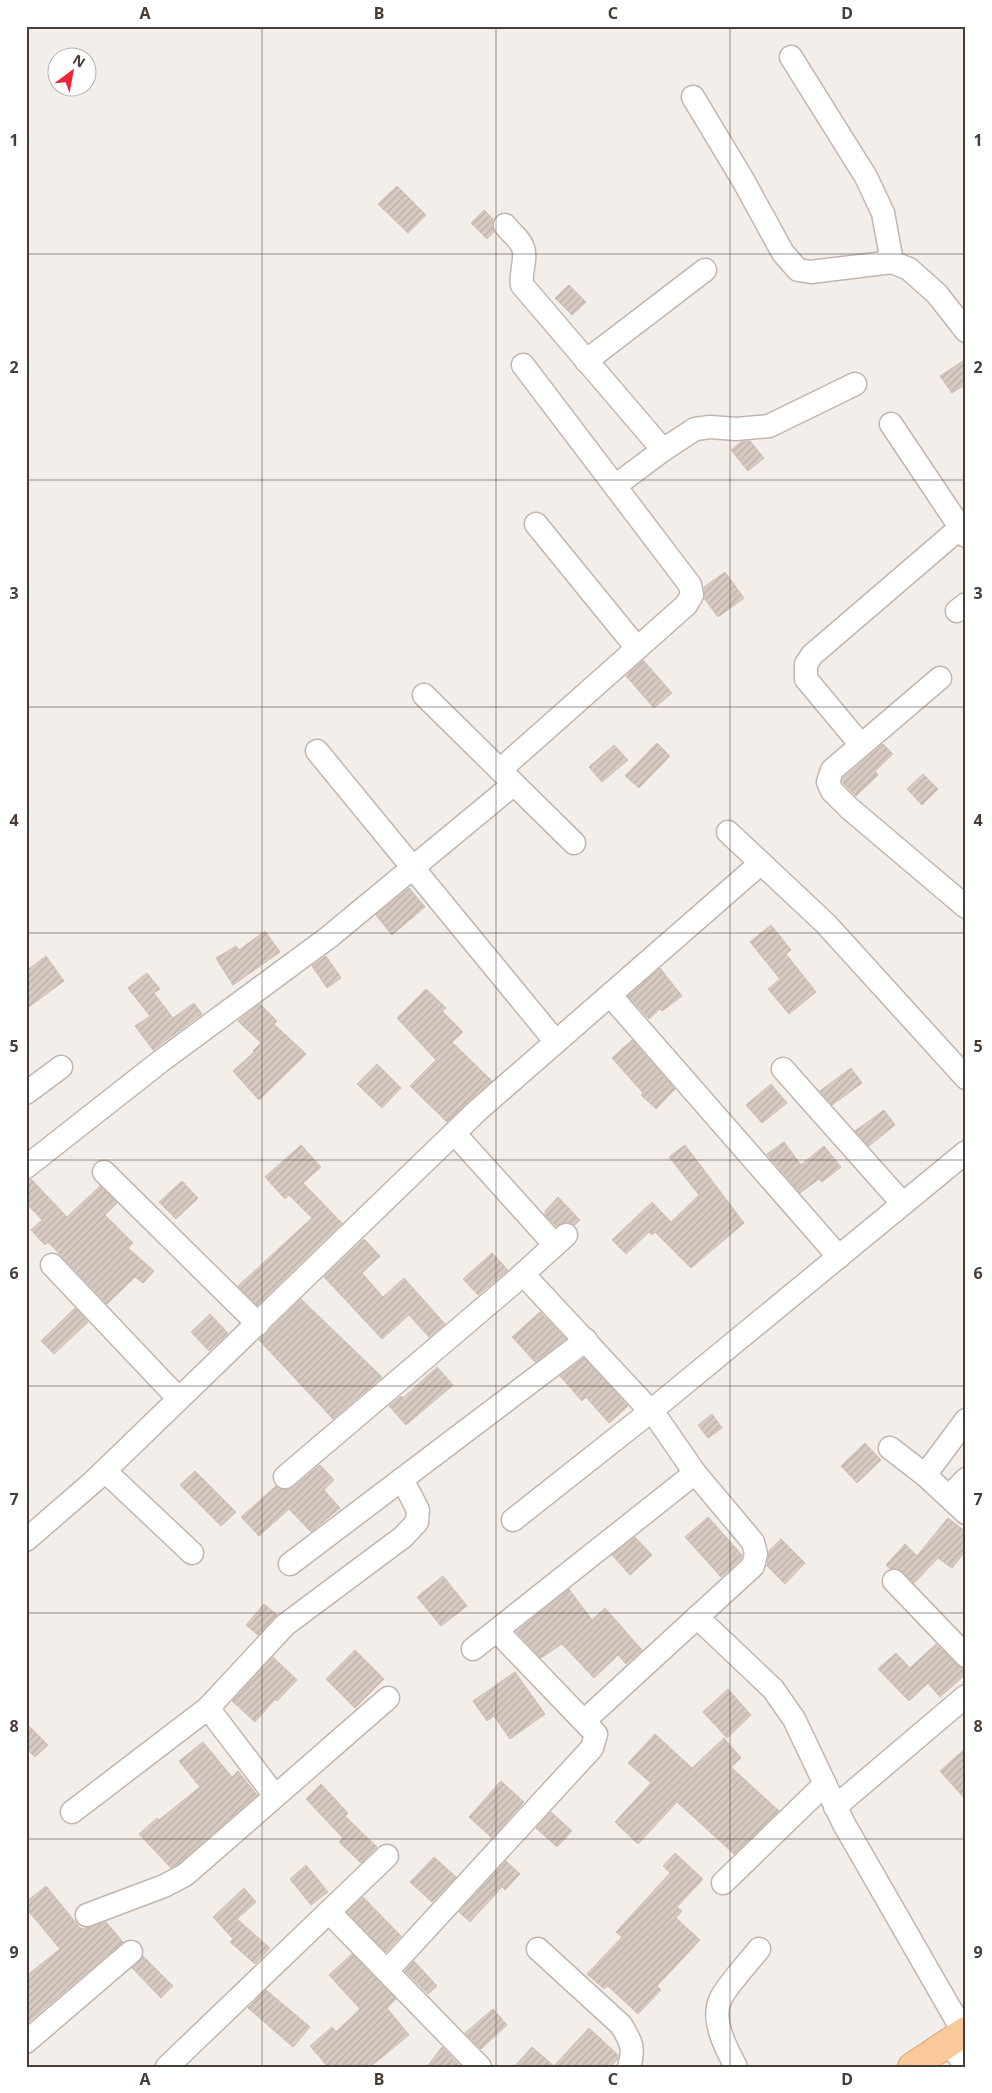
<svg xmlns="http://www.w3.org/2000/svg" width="992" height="2093" font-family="'Noto Sans',sans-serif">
  <defs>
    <pattern id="building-hatch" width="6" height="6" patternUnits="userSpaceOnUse" patternTransform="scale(1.25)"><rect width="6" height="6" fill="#d7cac2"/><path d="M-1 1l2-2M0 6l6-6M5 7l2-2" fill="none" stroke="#baaea7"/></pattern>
  </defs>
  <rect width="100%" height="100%" fill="#f3eee9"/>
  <g fill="url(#building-hatch)" stroke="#cfbdb2">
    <polygon points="397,186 426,215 408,233 378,204"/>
    <polygon points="484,210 493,219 492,226 494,232 487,239 471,223"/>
    <polygon points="569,285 586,302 572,315 555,298"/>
    <polygon points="966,359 966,384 952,393 940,376"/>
    <polygon points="750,441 764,458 748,471 731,450 741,442"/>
    <polygon points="725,572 744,598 718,617 704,598 704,587"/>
    <polygon points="643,660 672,693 654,708 626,676"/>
    <polygon points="657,743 670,756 639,788 625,776"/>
    <polygon points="883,744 893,754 875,771 878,775 856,796 843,783 843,778"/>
    <polygon points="614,745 628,760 602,782 589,767"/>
    <polygon points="923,774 938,789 922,805 907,789"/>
    <polygon points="409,888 425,907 392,935 376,915"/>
    <polygon points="771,925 791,950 786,954 816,992 789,1014 768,989 780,979 750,942"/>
    <polygon points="265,931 280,952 233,985 216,958 236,946 239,950"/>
    <polygon points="46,956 64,981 26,1009 26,971"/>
    <polygon points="326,956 341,978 327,988 312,966"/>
    <polygon points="660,968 682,996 662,1011 660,1009 649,1019 628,996"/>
    <polygon points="147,973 160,989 154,993 173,1018 194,1003 202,1014 153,1050 135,1026 150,1016 128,988"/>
    <polygon points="426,989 446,1008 442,1011 463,1032 452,1042 492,1081 447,1122 410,1086 436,1060 397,1018"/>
    <polygon points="260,1004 277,1021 274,1024 306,1054 259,1100 233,1071 254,1052 253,1051 261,1043 238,1021"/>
    <polygon points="632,1040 675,1089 656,1109 641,1095 643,1093 612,1058"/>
    <polygon points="377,1064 401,1088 382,1108 357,1084"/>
    <polygon points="851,1068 862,1083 832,1105 820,1091"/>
    <polygon points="771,1084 787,1103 762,1123 746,1105"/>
    <polygon points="884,1110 895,1125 869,1146 855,1131"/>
    <polygon points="784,1142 801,1165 824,1146 841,1167 822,1182 819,1179 800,1193 767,1154"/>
    <polygon points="301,1145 321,1167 303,1183 342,1223 257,1305 238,1286 312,1218 289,1195 285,1199 265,1177"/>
    <polygon points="685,1145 744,1223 691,1268 655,1232 652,1235 649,1232 626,1254 612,1240 652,1202 671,1222 699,1195 669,1157"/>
    <polygon points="31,1179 67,1217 100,1186 117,1203 105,1215 133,1243 128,1248 154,1271 143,1283 135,1277 107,1304 48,1242 45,1245 31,1230 42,1220 26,1203 26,1180"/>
    <polygon points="182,1181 198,1198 176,1219 159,1202"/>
    <polygon points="558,1197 580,1220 575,1225 564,1222 556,1226 544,1214 546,1212 545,1211"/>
    <polygon points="364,1239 380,1256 362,1273 383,1297 404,1278 445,1324 429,1337 409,1315 382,1339 324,1277"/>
    <polygon points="492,1253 508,1270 478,1295 463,1279"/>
    <polygon points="301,1299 382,1377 333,1419 259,1340"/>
    <polygon points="75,1308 88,1322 54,1354 41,1341"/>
    <polygon points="540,1312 566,1339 535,1362 512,1337"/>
    <polygon points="210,1314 228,1333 209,1351 191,1332"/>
    <polygon points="584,1358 628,1406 609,1423 586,1397 582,1401 560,1376"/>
    <polygon points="437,1367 453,1385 406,1425 389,1406 401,1396 403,1398"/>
    <polygon points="712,1414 722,1428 708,1438 698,1425"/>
    <polygon points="865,1443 881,1460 857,1483 841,1466"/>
    <polygon points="320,1465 334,1480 324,1490 340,1508 311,1532 289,1509 259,1536 241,1517 276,1486 287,1490 293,1487"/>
    <polygon points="195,1471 236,1512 221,1526 180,1485"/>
    <polygon points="708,1517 742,1555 741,1559 721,1577 685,1537"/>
    <polygon points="948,1518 966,1532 966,1550 952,1568 938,1558 914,1583 903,1572 897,1568 890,1569 886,1565 905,1544 917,1556"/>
    <polygon points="635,1537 652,1555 630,1575 612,1555"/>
    <polygon points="781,1539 805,1563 785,1584 767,1566 769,1551"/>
    <polygon points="443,1576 467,1606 441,1626 417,1597"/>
    <polygon points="569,1589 592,1620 605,1608 642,1650 626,1664 618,1655 594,1678 562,1644 541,1658 516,1632"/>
    <polygon points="264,1604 277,1615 258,1635 246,1625"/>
    <polygon points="936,1644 957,1665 966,1669 966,1674 940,1697 928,1683 909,1701 878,1669 896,1653 910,1668"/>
    <polygon points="355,1650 384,1679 355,1708 326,1679"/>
    <polygon points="273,1657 297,1680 277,1701 275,1699 255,1722 232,1701"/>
    <polygon points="515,1672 545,1714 510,1739 494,1716 487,1721 473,1701"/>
    <polygon points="728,1689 751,1715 727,1738 703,1712"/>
    <polygon points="26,1723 48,1745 35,1757 26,1748"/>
    <polygon points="655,1734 692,1768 724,1738 741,1758 731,1767 779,1811 734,1854 677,1802 638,1844 615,1822 651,1783 628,1763"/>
    <polygon points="203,1742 232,1777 238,1771 257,1795 178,1864 171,1868 139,1834 157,1818 159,1820 200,1787 179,1761"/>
    <polygon points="966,1748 966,1800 940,1771"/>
    <polygon points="501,1781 524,1802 492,1838 469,1817"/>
    <polygon points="321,1784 348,1813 345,1816 377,1847 361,1863 339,1842 343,1838 306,1799"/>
    <polygon points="551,1812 572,1831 557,1847 536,1828"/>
    <polygon points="675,1853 703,1879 677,1907 682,1911 676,1918 700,1940 657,1986 661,1990 638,2014 608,1986 604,1989 587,1974 622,1937 616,1932 670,1873 663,1866"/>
    <polygon points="434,1857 456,1877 432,1902 410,1882"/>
    <polygon points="506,1861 520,1874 505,1890 502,1887 470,1922 459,1912"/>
    <polygon points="306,1865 328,1892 311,1905 290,1879"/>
    <polygon points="46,1886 81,1929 106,1922 123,1942 26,2024 26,1976 60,1949 26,1908 26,1902"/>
    <polygon points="244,1888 256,1902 237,1919 270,1948 255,1964 230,1942 233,1939 213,1917"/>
    <polygon points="363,1897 401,1936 386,1952 347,1912"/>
    <polygon points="352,1954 396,1999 387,2008 409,2035 370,2067 328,2067 310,2046 332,2027 336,2032 360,2009 329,1975"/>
    <polygon points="143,1956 173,1986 161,1998 132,1968"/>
    <polygon points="414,1961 437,1986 428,1994 405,1971"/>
    <polygon points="266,1990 310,2027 293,2047 248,2008"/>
    <polygon points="493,2009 507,2025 481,2049 465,2033"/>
    <polygon points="589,2028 618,2055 618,2059 610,2067 514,2067 532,2047 554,2066"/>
    <polygon points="442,2047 461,2067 427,2067"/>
  </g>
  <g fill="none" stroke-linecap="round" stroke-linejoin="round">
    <g stroke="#c1b6af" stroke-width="25">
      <g id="minor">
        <polyline points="791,57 866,177 883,213 892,262"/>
        <polyline points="693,97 743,180 783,253 798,270 811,272 892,262 909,269 937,294 966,331"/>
        <path d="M505,225C510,232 521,240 523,248C527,258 520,272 522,285L663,450"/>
        <polyline points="586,361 705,270"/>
        <polyline points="891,424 966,536"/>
        <polyline points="615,486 663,450 695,429 710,427 736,429 769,426 855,384"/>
        <polyline points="536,524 637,648"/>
        <polyline points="957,611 966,604"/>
        <polyline points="940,678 832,770 828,782 832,791 849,808 966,907"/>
        <polyline points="424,695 574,843"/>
        <polyline points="861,745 806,679 806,664 812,655 960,528"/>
        <polyline points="317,751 556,1042"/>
        <polyline points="500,770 686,605 692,595 690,585 523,365"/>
        <polyline points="728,832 826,924 966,1078"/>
        <polyline points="610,995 839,1257"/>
        <polyline points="783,1069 903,1204"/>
        <polyline points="26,1093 61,1067"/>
        <polyline points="454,1133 555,1245"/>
        <polyline points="26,1167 161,1061 329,937 514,784"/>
        <polyline points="104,1172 258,1324"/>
        <polyline points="52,1265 179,1399"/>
        <polyline points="523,1274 657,1418 695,1473 753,1542 756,1554 753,1566 584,1721"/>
        <polyline points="890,1448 925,1475 966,1513"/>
        <polyline points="105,1471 192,1553"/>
        <polyline points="925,1475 966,1420"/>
        <polyline points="285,1477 512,1284 566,1235"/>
        <polyline points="949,1497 966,1479"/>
        <polyline points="513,1520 651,1411 966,1152"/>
        <polyline points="26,1540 93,1482 478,1110 761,863"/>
        <polyline points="290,1564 586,1340"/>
        <polyline points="894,1581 966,1656"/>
        <polyline points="697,1617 773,1689 794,1719 844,1824 964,2033"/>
        <polyline points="473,1649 695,1473"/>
        <polyline points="208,1708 275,1796"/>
        <polyline points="835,1807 966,1696"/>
        <polyline points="72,1812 208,1708 285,1625 403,1537 417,1522 418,1510 402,1479"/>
        <polyline points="723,1883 825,1784"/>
        <polyline points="329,1912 480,2067"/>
        <polyline points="87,1915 164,1886 185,1875 388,1698"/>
        <path d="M538,1949L621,2025C631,2041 635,2048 629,2067"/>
        <polyline points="387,1971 592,1748 596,1734 497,1631"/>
        <polyline points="26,2042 131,1952"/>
        <polyline points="948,2043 966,2065"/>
        <polyline points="167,2067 387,1856"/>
        <path d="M736,2067C726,2048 710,2019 721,1998C729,1983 748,1963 759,1949"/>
      </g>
    </g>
    <g stroke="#dda16c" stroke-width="30">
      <polyline id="major" points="912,2067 966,2031"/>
    </g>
    <use href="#minor" stroke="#fff" stroke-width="22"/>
    <use href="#major" stroke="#f9c99c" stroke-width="28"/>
  </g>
  <path fill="none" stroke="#463d37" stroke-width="1" stroke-opacity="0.55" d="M262,26V2067M496,26V2067M730,26V2067M26,254H966M26,480H966M26,707H966M26,933H966M26,1160H966M26,1386H966M26,1613H966M26,1839H966"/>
  <rect width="992" height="2093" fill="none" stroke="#ffffff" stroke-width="55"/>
  <g transform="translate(72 72) rotate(32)"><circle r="24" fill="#ffffff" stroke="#b5b1af"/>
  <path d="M0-4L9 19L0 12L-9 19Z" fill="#ee2535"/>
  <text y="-8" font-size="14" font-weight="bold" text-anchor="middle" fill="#463d37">N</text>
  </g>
  <rect x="28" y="28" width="936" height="2038" fill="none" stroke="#463d37" stroke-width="2"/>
  <g font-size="16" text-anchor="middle" font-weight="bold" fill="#463d37">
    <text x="145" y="19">A</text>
    <text x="379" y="19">B</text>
    <text x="613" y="19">C</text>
    <text x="847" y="19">D</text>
    <text x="14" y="146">1</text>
    <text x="978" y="146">1</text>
    <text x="14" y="373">2</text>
    <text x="978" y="373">2</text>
    <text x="14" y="599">3</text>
    <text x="978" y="599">3</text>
    <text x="14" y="826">4</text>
    <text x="978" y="826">4</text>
    <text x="14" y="1052">5</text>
    <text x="978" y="1052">5</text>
    <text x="14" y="1279">6</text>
    <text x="978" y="1279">6</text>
    <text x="14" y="1505">7</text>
    <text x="978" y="1505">7</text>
    <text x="14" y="1732">8</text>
    <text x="978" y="1732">8</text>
    <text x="14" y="1958">9</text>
    <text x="978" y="1958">9</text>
    <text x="145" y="2085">A</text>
    <text x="379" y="2085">B</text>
    <text x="613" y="2085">C</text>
    <text x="847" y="2085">D</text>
  </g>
</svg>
